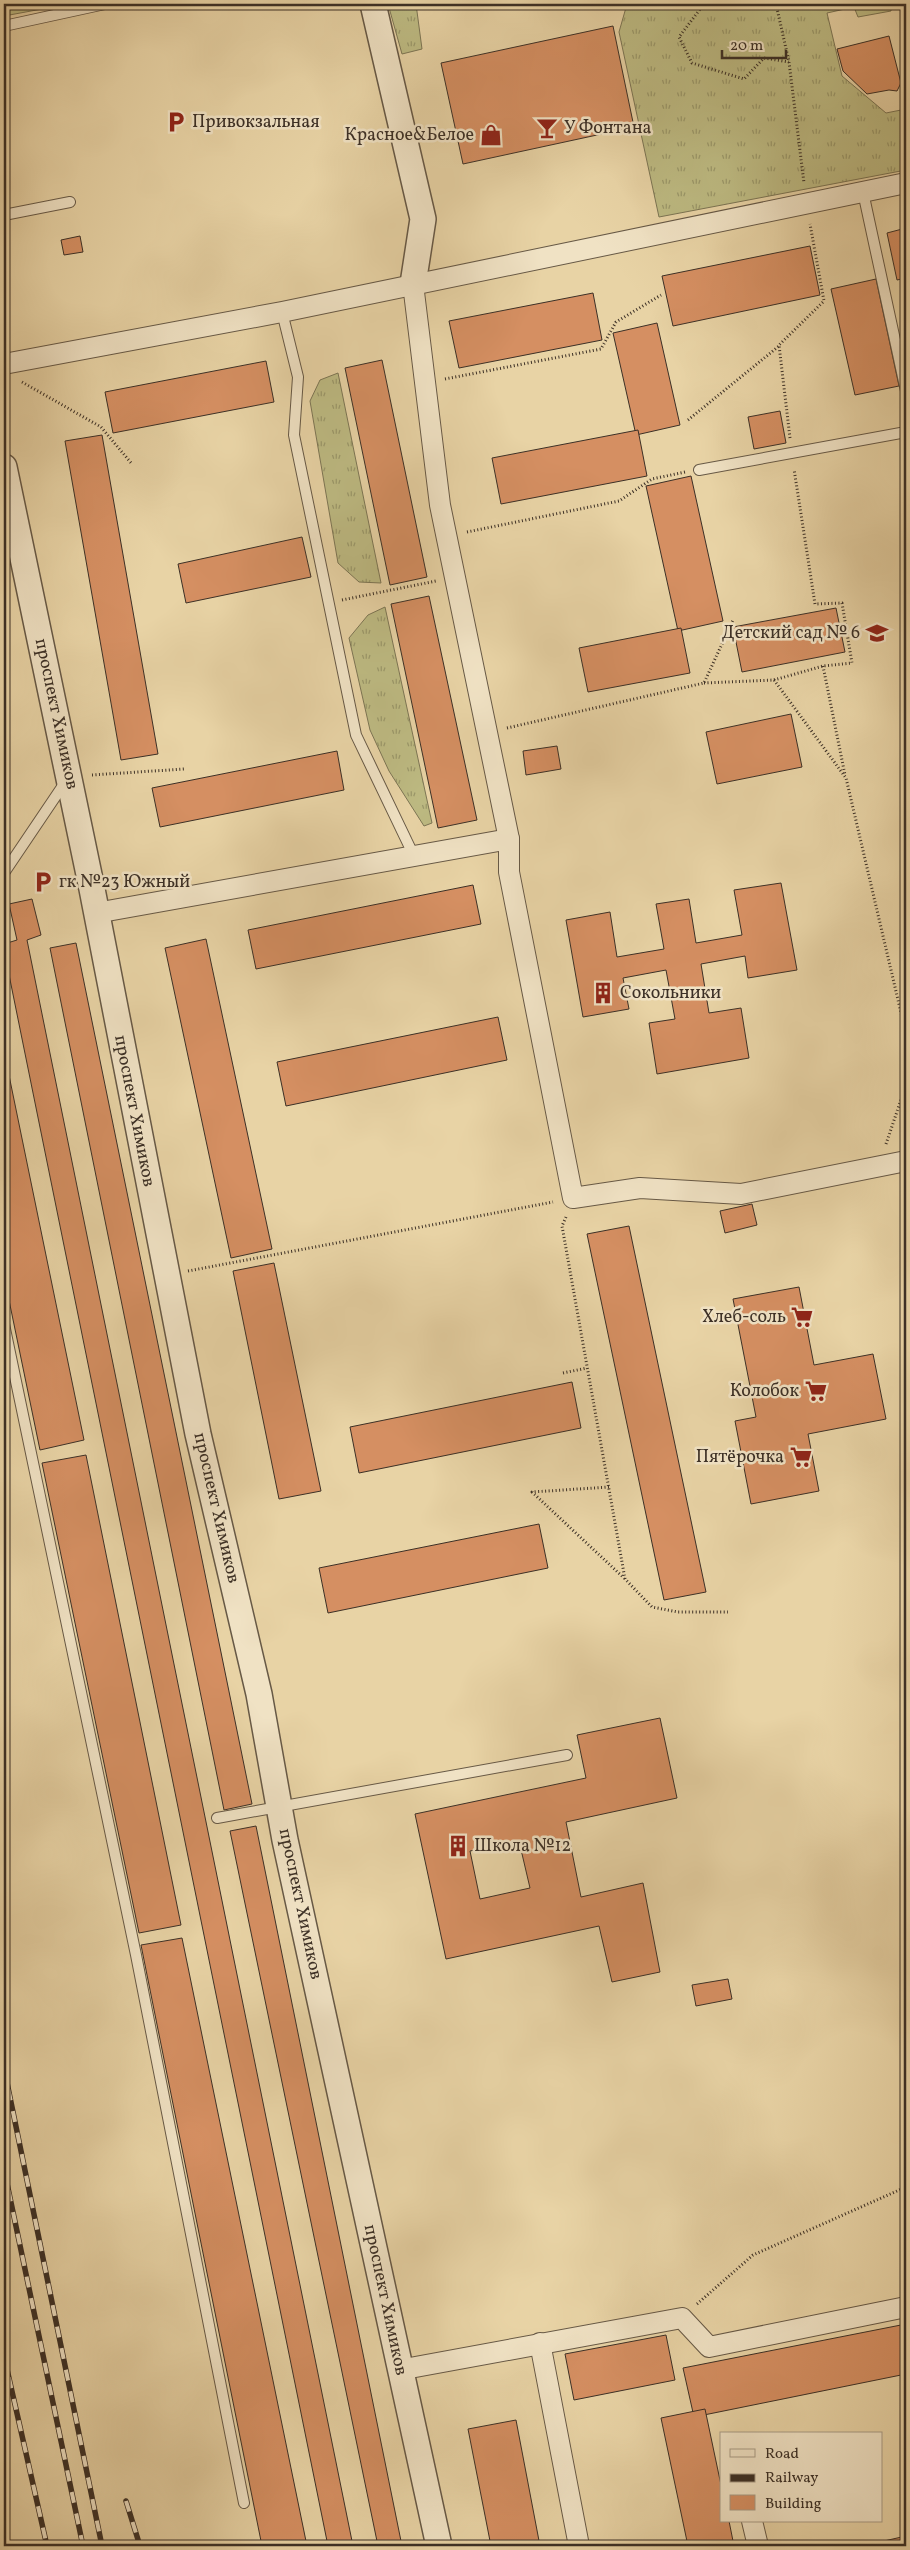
<svg xmlns="http://www.w3.org/2000/svg" width="910" height="2550" font-family="Vollkorn,serif">
  <defs>
    <pattern id="grass-tufts" width="24" height="20" patternUnits="userSpaceOnUse" patternTransform="scale(1.25)"><rect width="24" height="20" fill="#bdba82"/><path d="M3 7l-1-3M5 7V3M7 7l1-3M15 17l-1-3M17 17v-4M19 17l1-3" fill="none" stroke="#9b986a"/></pattern>
  </defs>
  <rect width="100%" height="100%" fill="#e8d3a5"/>
  <filter id="stains"><feTurbulence type="fractalNoise" baseFrequency=".004" numOctaves="4"/><feColorMatrix values="0 0 0 0 .2 0 0 0 0 .09 0 0 0 0 .02 0 0 0 .5 -.17"/></filter>
  <radialGradient id="worn" r=".72"><stop offset=".6" stop-color="#630" stop-opacity="0"/><stop offset="1" stop-color="#630" stop-opacity=".3"/></radialGradient>
  <g fill="url(#grass-tufts)" stroke="#7c7554">
    <polygon points="4,4 69,4 4,16"/>
    <polygon points="388,4 416,4 422,49 402,54"/>
    <polygon points="627,4 806,4 807,8 829,4 891,4 891,11 858,17 854,7 827,13 842,76 886,113 906,109 906,170 659,217 619,32"/>
    <polygon points="338,373 381,583 359,582 338,563 310,401 320,380"/>
    <polygon points="385,607 432,823 424,826 389,771 370,730 349,638 368,615"/>
  </g>
  <g fill="#d58f62" stroke="#3c3026" fill-rule="evenodd">
    <polygon points="613,26 634,127 463,164 441,63"/>
    <polygon points="889,36 901,83 897,91 889,90 867,94 843,71 837,49"/>
    <polygon points="906,228 906,278 897,280 887,233"/>
    <polygon points="80,236 83,252 64,255 61,240"/>
    <polygon points="810,246 820,295 673,326 662,276"/>
    <polygon points="876,279 899,386 855,395 831,289"/>
    <polygon points="593,293 602,340 459,368 449,321"/>
    <polygon points="657,323 680,425 636,435 613,333"/>
    <polygon points="382,360 427,577 390,585 345,368"/>
    <polygon points="266,361 274,402 113,433 105,392"/>
    <polygon points="780,411 786,443 754,449 748,417"/>
    <polygon points="638,430 647,476 501,504 492,458"/>
    <polygon points="102,435 158,754 121,760 65,441"/>
    <polygon points="691,476 723,621 678,631 646,486"/>
    <polygon points="302,537 311,577 186,603 178,564"/>
    <polygon points="429,596 477,820 438,828 391,604"/>
    <polygon points="836,608 845,652 742,672 733,627"/>
    <polygon points="681,628 690,673 588,692 579,648"/>
    <polygon points="791,714 802,767 717,784 706,732"/>
    <polygon points="557,746 561,769 526,775 523,751"/>
    <polygon points="337,751 344,790 160,827 152,788"/>
    <polygon points="781,883 797,970 748,978 745,956 701,964 709,1013 741,1008 749,1058 657,1074 649,1023 675,1019 666,970 623,978 629,1009 583,1017 566,920 610,912 617,957 664,949 656,904 689,899 696,943 742,935 734,890"/>
    <polygon points="473,885 481,924 256,969 248,930"/>
    <polygon points="32,899 41,935 27,940 353,2546 328,2546 4,950 4,944 17,940 9,904"/>
    <polygon points="206,939 272,1249 231,1258 165,948"/>
    <polygon points="76,943 252,1804 224,1810 50,948"/>
    <polygon points="498,1017 507,1060 286,1106 277,1062"/>
    <polygon points="4,1051 84,1440 40,1450 4,1276"/>
    <polygon points="752,1204 757,1225 725,1233 720,1211"/>
    <polygon points="629,1226 706,1592 664,1600 587,1234"/>
    <polygon points="274,1263 321,1491 279,1499 233,1271"/>
    <polygon points="799,1287 814,1365 873,1354 886,1419 808,1434 819,1491 751,1504 735,1421 756,1417 733,1299"/>
    <polygon points="572,1382 581,1428 359,1473 350,1427"/>
    <polygon points="86,1455 181,1925 139,1933 42,1463"/>
    <polygon points="539,1524 548,1568 328,1613 319,1568"/>
    <path d="M660,1718L677,1798L566,1822L581,1897L643,1883L660,1972L612,1982L599,1926L446,1959L415,1814L586,1778L577,1735ZM519,1841L530,1888L480,1899L470,1851Z"/>
    <polygon points="256,1826 402,2546 378,2546 230,1831"/>
    <polygon points="182,1938 307,2546 262,2546 141,1945"/>
    <polygon points="728,1979 732,1999 696,2006 692,1985"/>
    <polygon points="906,2324 906,2374 694,2417 683,2368"/>
    <polygon points="666,2335 675,2380 574,2400 565,2354"/>
    <polygon points="705,2409 721,2485 721,2521 729,2521 734,2546 688,2546 661,2418"/>
    <polygon points="516,2420 540,2546 491,2546 468,2429"/>
    <polygon points="906,2536 906,2546 885,2546 884,2541"/>
  </g>
  <g fill="none" stroke-linecap="round" stroke-linejoin="round">
    <g stroke="#675946" stroke-width="12">
      <g id="service">
        <polyline points="4,26 105,4"/>
        <polyline points="863,192 906,391"/>
        <polyline points="4,215 70,202"/>
        <polyline points="282,312 298,377 294,435 356,735 414,856"/>
        <polyline points="699,470 906,432"/>
        <polyline points="4,873 66,781"/>
        <polyline points="4,1324 136,1955 244,2503"/>
        <polyline points="217,1818 567,1755"/>
      </g>
    </g>
    <g stroke="#675946" stroke-width="22">
      <g id="minor">
        <polyline points="416,269 413,284 440,505 509,839 509,872 573,1198 640,1188 741,1194 906,1161"/>
        <polyline points="4,364 282,312 906,183"/>
        <polyline points="96,913 509,839"/>
        <polyline points="540,2343 579,2546"/>
        <polyline points="399,2370 682,2318 709,2347 906,2307"/>
        <polyline points="752,2521 758,2546"/>
      </g>
    </g>
    <g stroke="#675946" stroke-width="28">
      <g id="tertiary">
        <polyline points="373,4 423,219 413,284"/>
        <polyline points="4,467 92,889 198,1434 259,1694 285,1840 439,2546"/>
      </g>
    </g>
    <g stroke="#3c3026" stroke-width="3" stroke-dasharray="1 2.5" stroke-linecap="butt">
      <polyline points="704,4 679,37 692,63 744,79 764,58 789,62"/>
      <polyline points="776,4 789,62 804,183"/>
      <polyline points="445,379 601,349 616,322 661,295"/>
      <polyline points="22,382 101,427 132,464"/>
      <polyline points="688,420 779,346"/>
      <polyline points="790,438 779,345 824,301 810,224"/>
      <polyline points="467,532 619,501 652,479 685,472"/>
      <polyline points="342,600 436,581"/>
      <polyline points="823,666 845,775"/>
      <polyline points="774,680 823,666 852,663 842,603 815,604 794,469"/>
      <polyline points="704,683 774,680 846,778 906,1034"/>
      <polyline points="507,728 704,683 733,620"/>
      <polyline points="92,775 184,769"/>
      <polyline points="886,1144 906,1085"/>
      <polyline points="566,1217 562,1226 625,1579 652,1607 678,1612 728,1612"/>
      <polyline points="188,1271 553,1202"/>
      <polyline points="563,1373 587,1368"/>
      <polyline points="609,1487 532,1492 624,1578"/>
      <polyline points="697,2304 753,2255 906,2187"/>
    </g>
    <use href="#service" stroke="#f0e2c4" stroke-width="10"/>
    <use href="#minor" stroke="#f0e2c4" stroke-width="20"/>
    <use href="#tertiary" stroke="#f0e2c4" stroke-width="25"/>
    <g stroke="#3c3026" stroke-width="5.5">
      <g id="rail">
        <polyline points="4,2068 102,2546"/>
        <polyline points="4,2169 83,2546"/>
        <polyline points="4,2356 47,2546"/>
        <polyline points="126,2501 140,2546"/>
      </g>
    </g>
    <use href="#rail" stroke="#f0e2c4" stroke-width="4" stroke-dasharray="11" stroke-linecap="butt"/>
  </g>
  <defs>
    <g id="parking-bare" transform="scale(1.725)"><path d="M-3.5-5.5H1a3.5 3.5 0 0 1 0 7H-1V5.5H-3.5ZM-1-3.4V-.6H.8a1.4 1.4 0 0 0 0-2.8Z" fill="#8f2418" stroke="#f0e2c4" stroke-width="2.5" paint-order="stroke"/></g>
    <g id="bar-bare" transform="scale(1.725)"><path d="M-6-5H6L.8 .8V4.5H3.5V6h-7V4.5H-.8V.8Z" fill="#8f2418" stroke="#f0e2c4" stroke-width="2.5" paint-order="stroke"/></g>
    <g id="shop-bare" transform="scale(1.725)"><path d="M-5-2.5h2.3a2.7 3.5 0 0 1 5.4 0H5L5.5 6h-11ZM-1.5-2.5h3a1.5 2.3 0 0 0-3 0Z" fill="#8f2418" stroke="#f0e2c4" stroke-width="2.5" paint-order="stroke"/></g>
    <g id="school-bare" transform="scale(1.725)"><path d="M0-5L7-2L0 1L-7-2ZM-4 1L0 2.5L4 1V4Q0 6-4 4Z" fill="#8f2418" stroke="#f0e2c4" stroke-width="2.5" paint-order="stroke"/></g>
    <g id="building-bare" transform="scale(1.725)"><path d="M-4-6H4V6H1V3H-1V6H-4ZM-2.5-4.3h1.7v1.8h-1.7ZM.8-4.3h1.7v1.8H.8ZM-2.5-1h1.7V.8h-1.7ZM.8-1h1.7V.8H.8Z" fill="#8f2418" stroke="#f0e2c4" stroke-width="2.5" paint-order="stroke"/></g>
    <g id="supermarket-bare" transform="scale(1.725)"><path d="M-6-5.5h2.5l.6 2H6L4.5 2H-2.5L-4.4-4H-6ZM-1.5 3.2a1.3 1.3 0 1 0 .1 0ZM3 3.2a1.3 1.3 0 1 0 .1 0Z" fill="#8f2418" stroke="#f0e2c4" stroke-width="2.5" paint-order="stroke"/></g>
  </defs>
  <g fill-rule="evenodd">
    <use href="#parking-bare" x="176" y="122"/>
    <use href="#bar-bare" x="547" y="128"/>
    <use href="#shop-bare" x="491" y="135"/>
    <use href="#school-bare" x="877" y="633"/>
    <use href="#parking-bare" x="43" y="882"/>
    <use href="#building-bare" x="603" y="993"/>
    <use href="#supermarket-bare" x="802" y="1317"/>
    <use href="#supermarket-bare" x="816" y="1391"/>
    <use href="#supermarket-bare" x="801" y="1457"/>
    <use href="#building-bare" x="458" y="1846"/>
  </g>
  <g text-anchor="middle" dominant-baseline="central" stroke-width="5" stroke-linejoin="round" paint-order="stroke">
    <g font-size="18" fill="#3c3026" stroke="#f0e2c4" text-anchor="start">
      <text x="192" y="122">Привокзальная</text>
      <text x="564" y="128">У Фонтана</text>
      <text x="474" y="135" text-anchor="end">Красное&amp;Белое</text>
      <text x="860" y="633" text-anchor="end">Детский сад № 6</text>
      <text x="59" y="882">гк №23 Южный</text>
      <text x="620" y="993">Сокольники</text>
      <text x="786" y="1317" text-anchor="end">Хлеб-соль</text>
      <text x="799" y="1391" text-anchor="end">Колобок</text>
      <text x="784" y="1457" text-anchor="end">Пятёрочка</text>
      <text x="474" y="1846">Школа №12</text>
    </g>
    <g font-size="18" fill="#3c3026" stroke="#f0e2c4">
      <text transform="translate(56 714) rotate(78)">проспект Химиков</text>
      <text transform="translate(134 1111) rotate(79)">проспект Химиков</text>
      <text transform="translate(216 1508) rotate(77)">проспект Химиков</text>
      <text transform="translate(300 1904) rotate(78)">проспект Химиков</text>
      <text transform="translate(385 2300) rotate(78)">проспект Химиков</text>
    </g>
  </g>
  <rect width="910" height="2550" fill="none" stroke="#e8d3a5" stroke-width="20"/>
  <rect x="5" y="5" width="900" height="2540" fill="none" stroke="#3c3026" stroke-width="2.5"/>
  <rect x="10" y="10" width="890" height="2530" fill="none" stroke="#3c3026"/>
  <rect x="720" y="2432" width="162" height="90" fill="#f0e2c4" stroke="#a89b85"/>
  <rect x="730" y="2449" width="25" height="8" fill="#f0e2c4" stroke="#a89b85"/>
  <text x="765" y="2458" font-size="15" fill="#3c3026">Road</text>
  <rect x="730" y="2474" width="25" height="8" fill="#3c3026" stroke="#a89b85"/>
  <text x="765" y="2482" font-size="15" fill="#3c3026">Railway</text>
  <rect x="730" y="2495" width="25" height="15" fill="#d58f62" stroke="#a89b85"/>
  <text x="765" y="2508" font-size="15" fill="#3c3026">Building</text>
  <path d="M722 50v8h64v-8" fill="none" stroke="#3c3026" stroke-width="2.5"/>
  <text x="730" y="50" font-size="15" fill="#3c3026" stroke="#f0e2c4" stroke-width="4" paint-order="stroke">20 m</text>
  <rect width="100%" height="100%" filter="url(#stains)"/>
  <rect width="100%" height="100%" fill="url(#worn)"/>
</svg>
